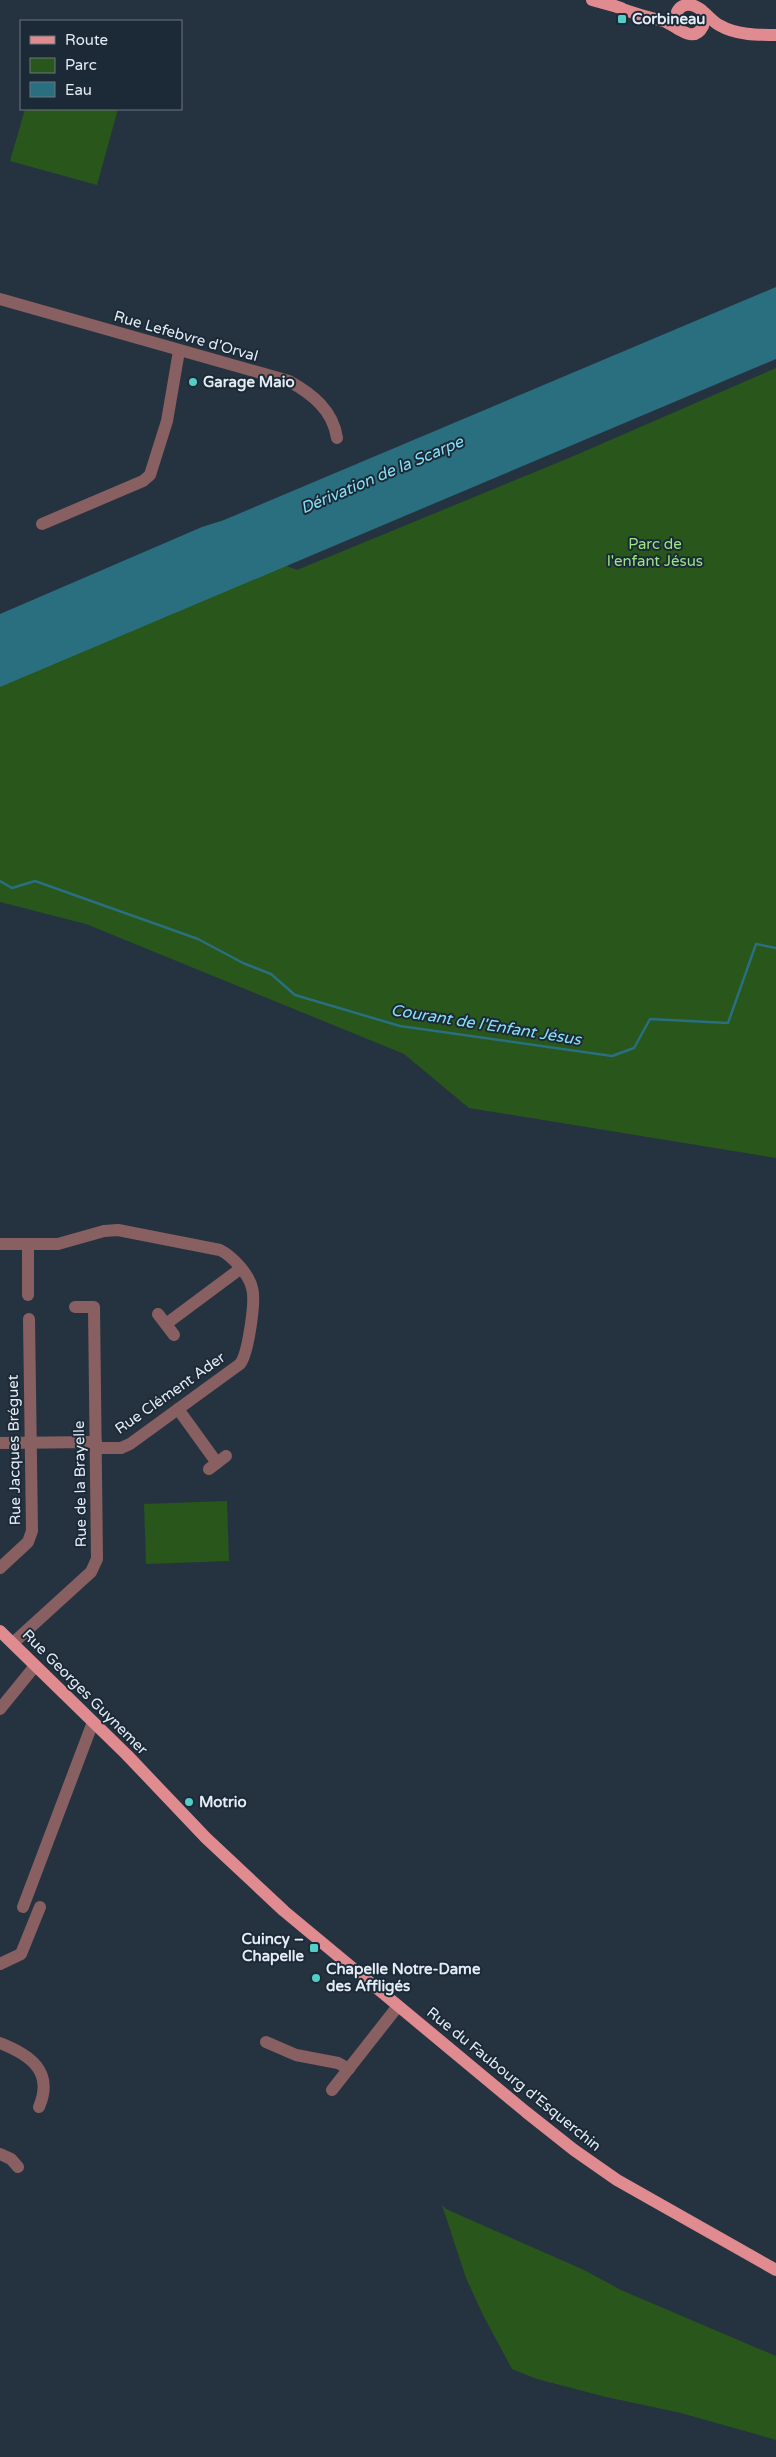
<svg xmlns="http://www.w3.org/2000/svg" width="776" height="2457" font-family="'Varela Round',sans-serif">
  <rect width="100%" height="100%" fill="#253340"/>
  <g fill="#28561b">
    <polygon points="25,109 118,109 97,185 10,161"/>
    <polygon points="776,368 776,1158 469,1108 404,1054 86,924 0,902 0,630 218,539 297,570 569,458"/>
    <polygon points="227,1501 229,1561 146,1564 144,1504"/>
    <polygon points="442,2205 446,2209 584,2270 621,2290 776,2356 776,2440 681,2413 606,2397 537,2379 512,2369 483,2315 466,2278"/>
  </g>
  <polygon fill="#296f7f" points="776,287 776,359 0,687 0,614 202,527 224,520"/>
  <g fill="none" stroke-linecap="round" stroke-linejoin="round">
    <polyline stroke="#296f7f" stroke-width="2.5" points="0,881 12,888 35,881 198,939 243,963 271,974 295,995 400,1026 612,1056 634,1048 650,1019 728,1023 756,944 776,948"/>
    <g stroke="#896061" stroke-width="12">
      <path d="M0,299L289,381C312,394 333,410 337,438"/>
      <polyline points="42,524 143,481 150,475 167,421 179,351"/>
      <path d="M0,1244H58L104,1231L118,1230L220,1250C232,1256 249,1274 252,1288C256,1301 248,1354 240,1364L130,1444L121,1448H96"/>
      <polyline points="28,1295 28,1244"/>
      <polyline points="158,1314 174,1335"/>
      <polyline points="166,1324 240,1269"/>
      <polyline points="178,1409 217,1463"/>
      <polyline points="0,1443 96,1442"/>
      <polyline points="209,1469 226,1456"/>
      <polyline points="0,1568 28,1542 32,1531 29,1319"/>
      <polyline points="13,1643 91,1572 97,1559 94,1307 75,1307"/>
      <polyline points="0,1709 35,1666"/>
      <polyline points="23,1907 93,1722"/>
      <polyline points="0,1964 21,1954 40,1907"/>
      <polyline points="266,2042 296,2055 338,2063 349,2069"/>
      <path d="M0,2043C31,2055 54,2072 39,2107"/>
      <polyline points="332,2090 398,2006"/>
      <polyline points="0,2154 11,2159 18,2167"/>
    </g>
    <g stroke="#e08b8f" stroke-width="12">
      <polyline points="592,0 621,8"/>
      <path d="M615,6C631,13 647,17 663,21C675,24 693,46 703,26C705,21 704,16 702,11"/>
      <path d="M678,29C672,18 677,3 691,5C701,6 710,20 719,25C736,35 757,35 776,35"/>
      <polyline points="0,1631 127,1755 206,1838 284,1911 526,2112 574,2150 617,2180 776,2270"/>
    </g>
  </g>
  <g fill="#54cdc6" stroke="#1c2936" stroke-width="2">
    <rect x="617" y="14" width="10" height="10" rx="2.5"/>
    <circle cx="193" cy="382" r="5"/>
    <circle cx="189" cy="1802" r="5"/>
    <rect x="309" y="1943" width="10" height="10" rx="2.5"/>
    <circle cx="316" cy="1978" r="5"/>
  </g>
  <g text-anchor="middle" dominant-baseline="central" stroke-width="4" stroke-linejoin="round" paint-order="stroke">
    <g font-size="15" font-weight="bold" fill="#e3ecf5" stroke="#1c2936" text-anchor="start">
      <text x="632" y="19">Corbineau</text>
      <text x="203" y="382">Garage Maio</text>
      <text x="199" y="1802">Motrio</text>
      <text x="304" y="1939" text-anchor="end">Cuincy –<tspan x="304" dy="17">Chapelle</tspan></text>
      <text x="326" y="1969">Chapelle Notre-Dame<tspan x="326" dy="17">des Affligés</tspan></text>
    </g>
    <g font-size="15" fill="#e3ecf5" stroke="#1c2936">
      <text transform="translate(186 336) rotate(16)">Rue Lefebvre d'Orval</text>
      <text transform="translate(170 1393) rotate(-35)">Rue Clément Ader</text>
      <text transform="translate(14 1450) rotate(-91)">Rue Jacques Bréguet</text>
      <text transform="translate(80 1484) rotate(-91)">Rue de la Brayelle</text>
      <text transform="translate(85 1692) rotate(45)">Rue Georges Guynemer</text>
      <text transform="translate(514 2079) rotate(39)">Rue du Faubourg d'Esquerchin</text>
    </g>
    <g font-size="15" fill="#99e684" stroke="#1c2936">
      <text x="655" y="544">Parc de<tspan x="655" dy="17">l'enfant Jésus</tspan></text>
    </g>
    <g font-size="16" font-style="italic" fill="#87e0f6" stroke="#1c2936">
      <text transform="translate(382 475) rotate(-23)">Dérivation de la Scarpe</text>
      <text transform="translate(486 1025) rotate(9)">Courant de l'Enfant Jésus</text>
    </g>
  </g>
  <rect x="20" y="20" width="162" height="90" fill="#1c2936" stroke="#6c7782"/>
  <rect x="30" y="36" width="25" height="8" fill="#e08b8f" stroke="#6c7782"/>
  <text x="65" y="45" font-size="15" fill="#e3ecf5">Route</text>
  <rect x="30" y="58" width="25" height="15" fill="#28561b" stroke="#6c7782"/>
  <text x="65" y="70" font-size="15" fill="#e3ecf5">Parc</text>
  <rect x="30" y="82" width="25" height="15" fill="#296f7f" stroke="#6c7782"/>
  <text x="65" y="95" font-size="15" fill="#e3ecf5">Eau</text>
</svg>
